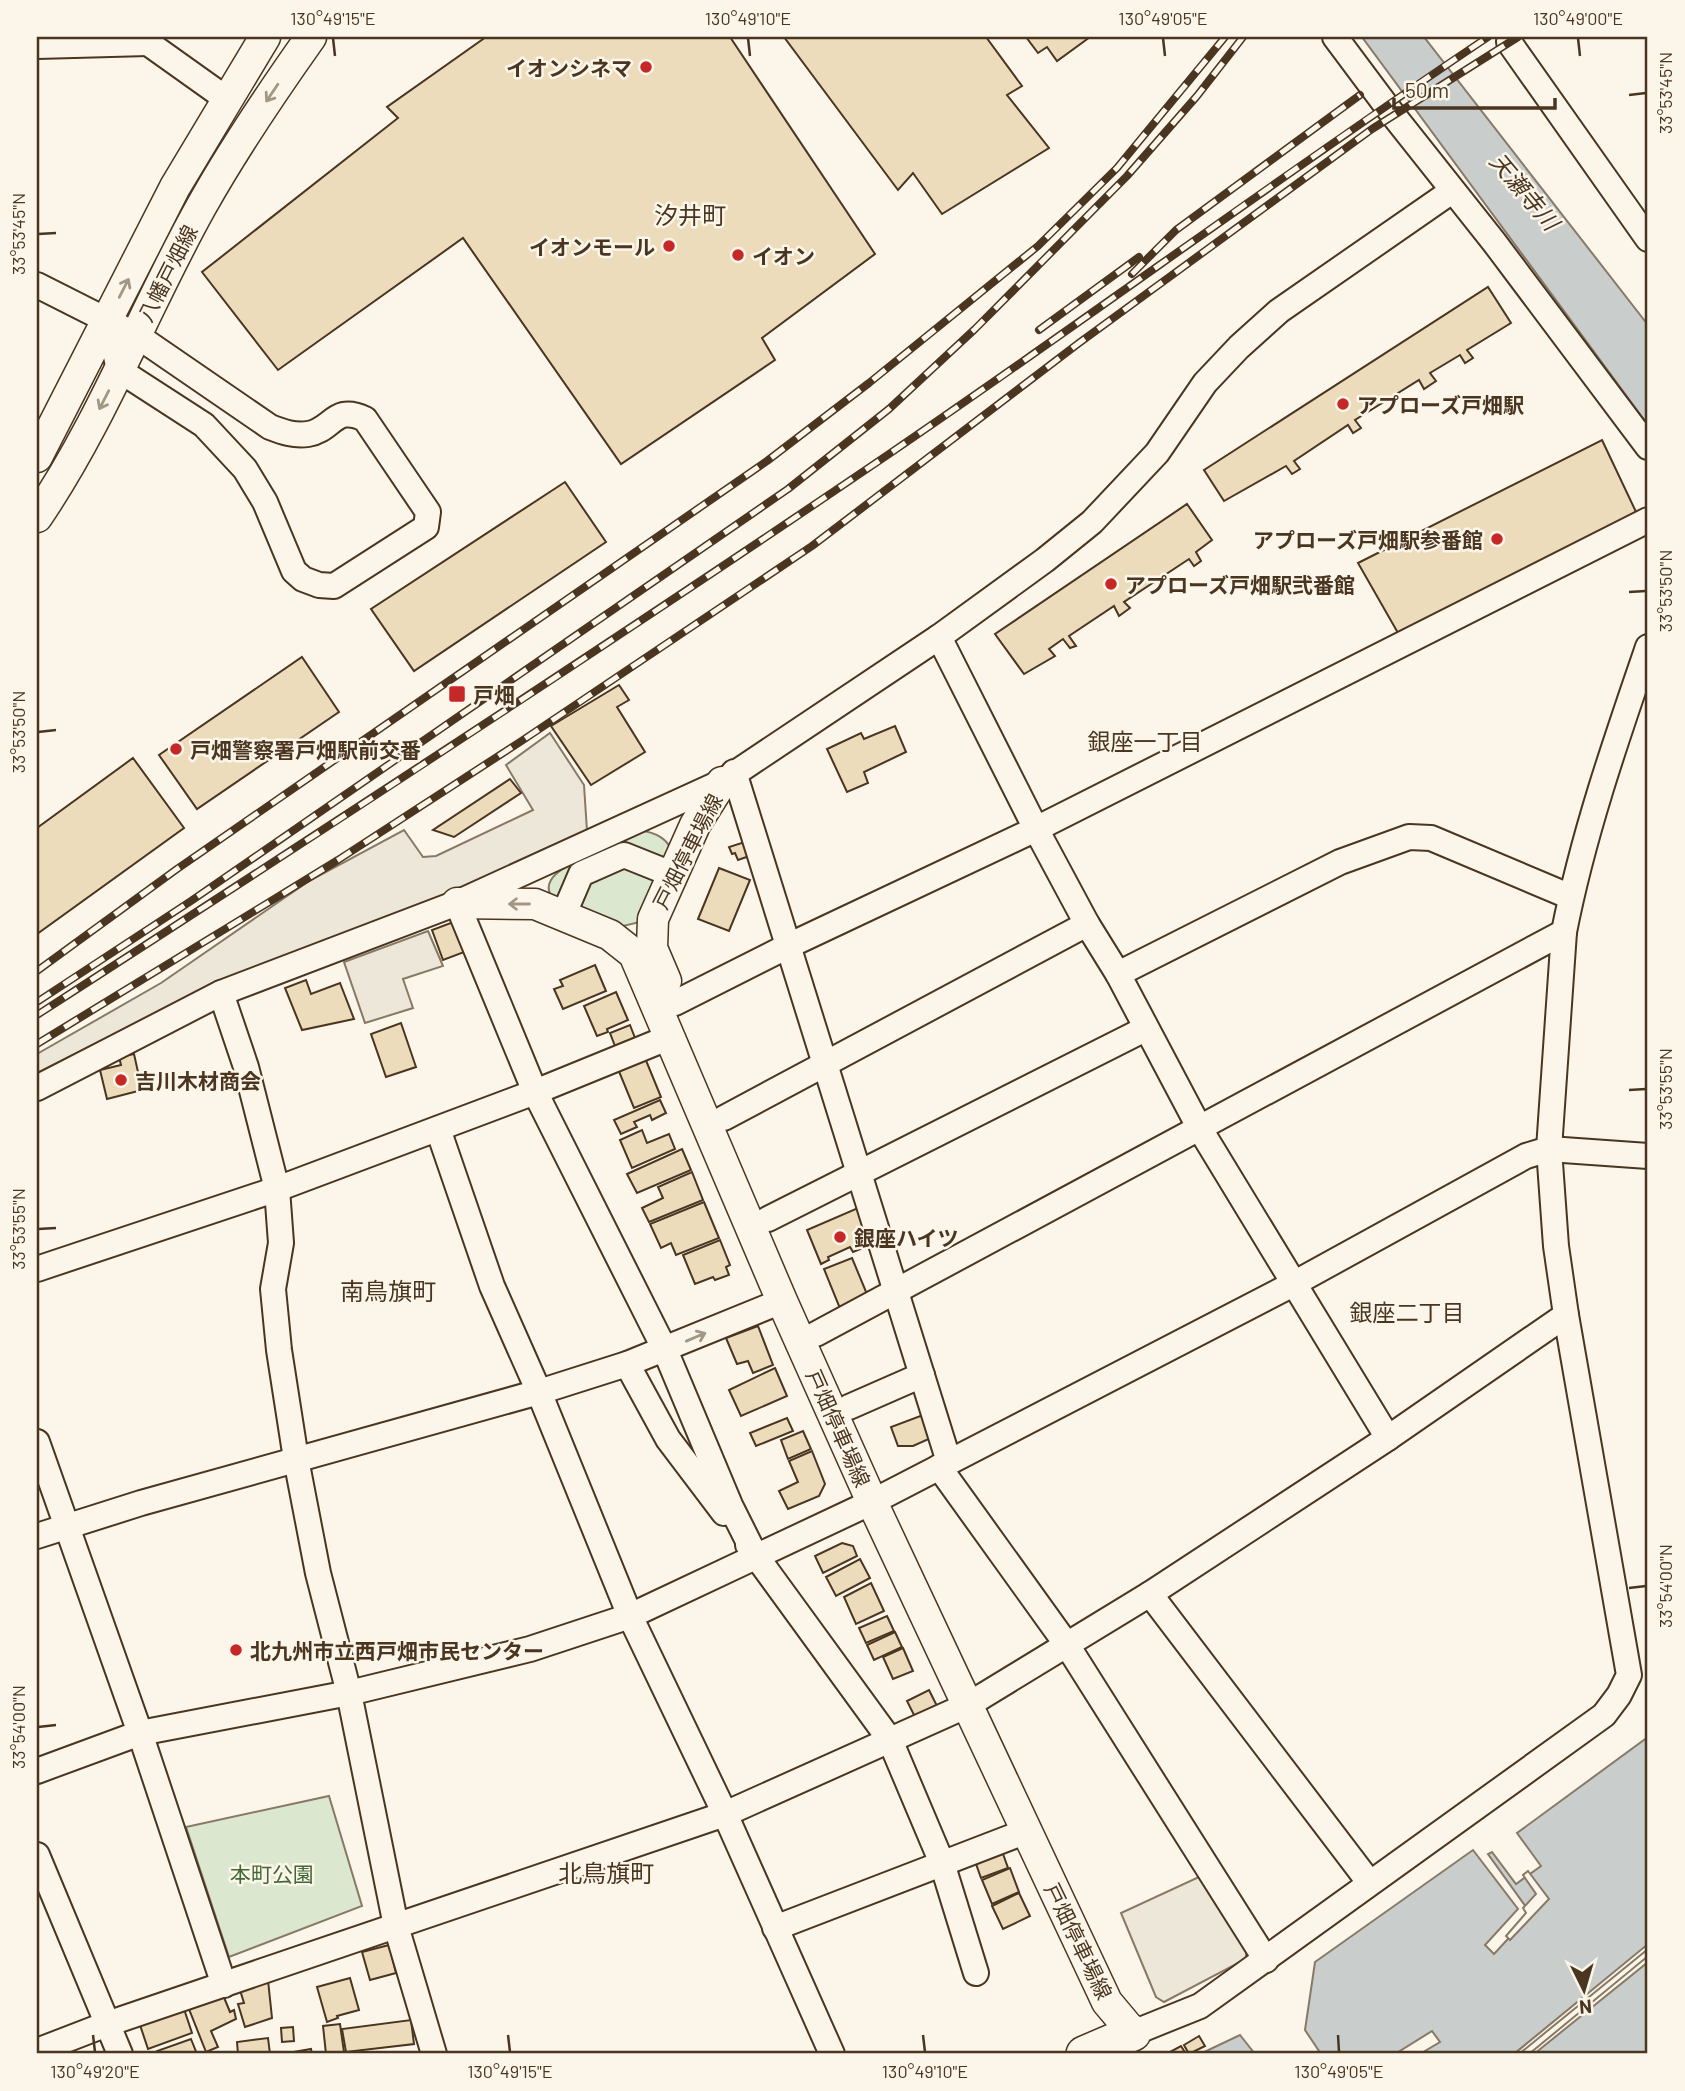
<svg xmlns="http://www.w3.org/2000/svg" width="1685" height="2091" font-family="Barlow,'Noto Sans JP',sans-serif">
  <rect width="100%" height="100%" fill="#fbf6e9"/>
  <g fill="#dce7d0" stroke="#887966" stroke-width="2">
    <path d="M644,831C660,834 677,844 669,863L616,845L615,842Z"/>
    <path d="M583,857L586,864L560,906C532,883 562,868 583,857Z"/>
    <polygon points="625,864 664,880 640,922 615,928 575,915 586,884"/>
    <polygon points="329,1796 362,1906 229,1957 186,1827"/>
  </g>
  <g fill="#ede7d9" stroke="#887966" stroke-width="2">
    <polygon points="550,733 584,785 587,831 436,901 135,1024 37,1073 37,1054 161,983 309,881 404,830 423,857 436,856 533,810 506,765"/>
    <polygon points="428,931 443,966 403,979 413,1008 365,1023 344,962"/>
    <polygon points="1201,1876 1246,1948 1246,1959 1164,2002 1156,1997 1121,1913"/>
  </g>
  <g fill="#c9cecd" stroke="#887966" stroke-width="2">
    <polygon points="1362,37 1424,37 1648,325 1648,425"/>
    <polygon points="1648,1737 1648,1945 1514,2054 1420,2054 1440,2042 1432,2031 1395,2054 1321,2054 1305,2030 1315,1962 1473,1850 1518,1909 1485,1945 1494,1954 1531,1914 1488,1854 1492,1852 1516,1884 1541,1866 1517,1833"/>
    <polygon points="1648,1960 1648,2054 1533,2054"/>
    <polygon points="1240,2035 1255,2054 1200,2054"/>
  </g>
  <g fill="#fbf6e9" stroke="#887966" stroke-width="2">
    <polygon points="1528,1871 1549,1899 1510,1940 1506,1936 1526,1913 1523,1908 1536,1894 1523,1875"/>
    <polygon points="1648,1944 1648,1949 1519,2054 1514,2054"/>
    <polygon points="1648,1956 1648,1962 1534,2054 1529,2054"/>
  </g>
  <g fill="#ecdcbc" stroke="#4a3520" stroke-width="2">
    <polygon points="486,37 730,37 875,254 762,338 775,360 621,464 463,238 278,370 202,272 398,118 387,107"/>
    <polygon points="784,37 986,37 1022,86 1007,95 1049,148 942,214 913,173 898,190"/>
    <polygon points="1026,37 1090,37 1057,61 1047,47 1038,53"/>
    <polygon points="1488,287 1511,323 1467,350 1473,358 1465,363 1460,355 1430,373 1436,381 1424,389 1419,380 1355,420 1361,428 1353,433 1348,425 1294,461 1300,469 1292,474 1286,466 1224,501 1204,470"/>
    <polygon points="1602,440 1637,514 1398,633 1358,563"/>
    <polygon points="565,482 606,542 414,671 371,609"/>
    <polygon points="1187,504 1212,540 1196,552 1201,561 1194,566 1189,559 1124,602 1130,608 1119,616 1114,606 1069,636 1076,646 1070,648 1063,639 1049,649 1055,656 1024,674 995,634"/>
    <polygon points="302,657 339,712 197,809 159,755"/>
    <polygon points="619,685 629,700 617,707 645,752 591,785 551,726"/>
    <polygon points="895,726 906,752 864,772 868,783 847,792 827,749 861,733 864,739"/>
    <polygon points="133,758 184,828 37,934 37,828"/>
    <polygon points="510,779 521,793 454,837 433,830"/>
    <polygon points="751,840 755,854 738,860 735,853 732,854 729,847"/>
    <polygon points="719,868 750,880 729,931 698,919"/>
    <polygon points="456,921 467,951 443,960 432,930"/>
    <polygon points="595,965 606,991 563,1009 554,989 563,986 560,980"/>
    <polygon points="306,980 311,994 340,983 354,1019 302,1030 285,988"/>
    <polygon points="616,992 628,1020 607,1029 608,1032 597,1036 584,1006"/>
    <polygon points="401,1023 416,1067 386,1077 371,1034"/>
    <polygon points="630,1025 635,1038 615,1046 610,1033"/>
    <polygon points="134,1054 142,1090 107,1099 100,1070 121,1065 119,1057"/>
    <polygon points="645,1058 661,1097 634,1108 618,1069"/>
    <polygon points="660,1100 666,1113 652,1120 650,1115 634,1122 637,1127 621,1134 614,1120"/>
    <polygon points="642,1130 647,1143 669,1134 675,1149 632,1168 620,1140"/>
    <polygon points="682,1149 691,1170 637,1193 627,1174"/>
    <polygon points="692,1172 703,1200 649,1222 642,1208 663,1198 658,1187"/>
    <polygon points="704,1202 719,1238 676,1255 671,1243 661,1248 650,1224"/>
    <polygon points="858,1208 873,1244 853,1252 850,1247 828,1257 829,1260 821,1264 807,1230"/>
    <polygon points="720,1240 730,1265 726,1267 729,1275 715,1280 713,1277 695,1284 683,1255"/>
    <polygon points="852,1258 869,1299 841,1311 824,1269"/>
    <polygon points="758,1326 773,1365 753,1373 748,1361 737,1364 726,1338"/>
    <polygon points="775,1368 787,1396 741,1416 729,1390"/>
    <polygon points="923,1415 931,1438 913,1446 898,1446 891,1427"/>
    <polygon points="787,1418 793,1431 756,1446 750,1433"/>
    <polygon points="803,1431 811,1449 788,1459 781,1440"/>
    <polygon points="812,1451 825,1484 819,1496 788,1509 779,1491 798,1482 789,1461"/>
    <polygon points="842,1543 853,1546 857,1556 823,1573 815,1556"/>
    <polygon points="860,1559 870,1578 836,1596 826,1577"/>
    <polygon points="871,1583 884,1611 856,1624 844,1597"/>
    <polygon points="887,1616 894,1631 866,1643 859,1628"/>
    <polygon points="895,1632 902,1647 874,1660 867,1645"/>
    <polygon points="903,1648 913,1671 893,1679 883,1657"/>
    <polygon points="929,1690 937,1706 915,1717 907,1701"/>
    <polygon points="1002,1851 1008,1868 981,1878 975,1861"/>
    <polygon points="1010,1868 1019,1892 992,1904 982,1880"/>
    <polygon points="1019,1893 1030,1916 1003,1929 992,1906"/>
    <polygon points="389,1945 396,1973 370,1980 362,1952"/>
    <polygon points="350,1978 359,2010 337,2016 338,2018 327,2022 317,1987"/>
    <polygon points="268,1980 272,2018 245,2027 238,2004 244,2003 240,1990"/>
    <polygon points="223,1995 230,2012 234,2010 236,2019 211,2031 218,2047 206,2052 189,2009"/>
    <polygon points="184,2009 192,2033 148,2049 140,2025"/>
    <polygon points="411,2020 414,2044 346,2052 342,2029"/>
    <polygon points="340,2024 344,2052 326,2054 323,2026"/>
    <polygon points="293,2027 294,2041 282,2042 281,2028"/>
    <polygon points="1199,2036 1205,2046 1189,2054 1184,2045"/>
    <polygon points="268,2038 270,2054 238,2054 237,2042"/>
    <polygon points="191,2039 197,2054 158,2054 157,2051"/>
    <polygon points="1181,2046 1186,2054 1169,2054 1168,2053"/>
    <polygon points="311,2049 312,2054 282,2054"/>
  </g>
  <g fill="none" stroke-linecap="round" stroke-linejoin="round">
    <g stroke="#4a3520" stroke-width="28">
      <g id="minor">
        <polyline points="149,37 148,43 228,100"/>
        <polyline points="1335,37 1394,116 1494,242 1648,447"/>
        <polyline points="1509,42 1648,239"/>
        <polyline points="37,46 148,43"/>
        <path d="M37,285L136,335L270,427C283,432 294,436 308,434C333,430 334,404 365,419L428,512L426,527L334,586L319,585L303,579L294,571L265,502L245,469L204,425L119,370L108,320"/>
        <polyline points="939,637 1036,829 1087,924 1118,974 1200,1129 1388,1438"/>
        <polyline points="734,772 949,1462"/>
        <polyline points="457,903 535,1092 665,1350 730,1505 756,1557"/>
        <polyline points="566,909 581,874 624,855 664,871"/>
        <polyline points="1118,974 1340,862 1409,837 1431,838 1571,897"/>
        <polyline points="221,993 246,1067 277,1189 281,1243 273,1289 279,1350 296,1459 318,1573 349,1693 396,1926 434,2054"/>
        <polyline points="675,1003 788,946 1036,829 1648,520"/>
        <polyline points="37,1088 221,993 457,903 722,782 939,637 1045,560 1092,522 1157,453 1205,383 1239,347 1279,311 1452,191"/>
        <polyline points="724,1118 1087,924"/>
        <polyline points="438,1129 492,1286 539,1392 630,1616 725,1814 832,2054"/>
        <polyline points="768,1219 1145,1029"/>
        <polyline points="37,1269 277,1189 535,1092 670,1037"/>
        <polyline points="816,1334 1564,932"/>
        <polyline points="627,1364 668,1439 724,1513"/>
        <polyline points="849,1407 922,1375"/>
        <polyline points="37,1442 140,1733 224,1985"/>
        <polyline points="939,1467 1067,1645 1266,1960"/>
        <polyline points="37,1536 141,1503 539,1392 627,1364 782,1301"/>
        <polyline points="748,1545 890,1740 942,1863 976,1973"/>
        <polyline points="1150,1594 1369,1882"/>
        <polyline points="37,1771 140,1733 349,1693 530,1649 630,1616 872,1502 1295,1283 1526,1156 1549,1149 1648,1156"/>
        <polyline points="37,1855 120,2054"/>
        <polyline points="775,1928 1027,1831"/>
        <path d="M1133,2033L1200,2006L1604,1715L1619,1695L1629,1675L1566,1315L1556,1246L1549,1149L1564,932C1583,835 1616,740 1648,647"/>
        <polyline points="37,2051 107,2024 725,1814 968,1705 1150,1594 1388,1438 1566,1315"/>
      </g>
    </g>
    <g stroke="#4a3520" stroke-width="33">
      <g id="major">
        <polyline points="37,457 175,187 265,37"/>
        <path d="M37,517C103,420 144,309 201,207C234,148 272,92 311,37"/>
        <polyline points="457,903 535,904 610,935 634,954 782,1301 872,1502 1107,2002 1133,2033"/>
        <polyline points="666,981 652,948 653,919 695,825 722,782"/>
      </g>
    </g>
    <g stroke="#4a3520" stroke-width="38">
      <polyline id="highway" points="1084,2054 1133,2033"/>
    </g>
    <use href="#minor" stroke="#fbf6e9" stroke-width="24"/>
    <use href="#major" stroke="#fbf6e9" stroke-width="30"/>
    <use href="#highway" stroke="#fbf6e9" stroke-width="35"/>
    <g stroke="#4a3520" stroke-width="8">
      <g id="rail">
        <polyline points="1132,274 1176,230 1360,95"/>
        <polyline points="1039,330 1139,257"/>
        <polyline points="37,971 177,869 767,461 869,383 1038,246 1117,168 1225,37"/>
        <polyline points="37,1002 191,901 788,489 889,409 975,329 1127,176 1197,96 1243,37"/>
        <path d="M37,1015C322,831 608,645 889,454C1090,317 1286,172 1488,37"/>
        <polyline points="37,1044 338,860 520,742 812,546 1079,343 1372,129 1518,37"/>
      </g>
    </g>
    <use href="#rail" stroke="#fbf6e9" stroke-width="5" stroke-dasharray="16" stroke-linecap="butt"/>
  </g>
  <defs><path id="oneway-shaft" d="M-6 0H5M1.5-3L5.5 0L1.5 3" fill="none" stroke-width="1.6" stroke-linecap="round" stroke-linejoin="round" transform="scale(1.75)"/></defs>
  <g stroke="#a29684">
    <use href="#oneway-shaft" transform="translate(272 93) rotate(124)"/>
    <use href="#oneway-shaft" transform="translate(124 288) rotate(-63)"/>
    <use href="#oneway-shaft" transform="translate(104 400) rotate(117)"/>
    <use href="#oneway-shaft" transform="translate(519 904) rotate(-180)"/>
    <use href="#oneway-shaft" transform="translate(696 1337) rotate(-23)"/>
  </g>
  <path fill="none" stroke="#4a3520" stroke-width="2.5" d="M333,38L335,56M748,38L750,56M1163,38L1165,56M1578,38L1580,56M1629,95L1646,93M38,234L56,233M1629,592L1646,591M38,732L56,730M1629,1090L1646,1089M38,1229L56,1228M1629,1588L1646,1586M38,1727L56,1725M93,2035L95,2052M508,2035L510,2052M923,2035L925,2052M1338,2035L1339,2052"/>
  <g fill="#c62828" stroke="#fbf6e9" stroke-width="2.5">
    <circle cx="646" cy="67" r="7"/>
    <circle cx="669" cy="246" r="7"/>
    <circle cx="738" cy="255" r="7"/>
    <circle cx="1343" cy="404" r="7"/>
    <circle cx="1497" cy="539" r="7"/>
    <circle cx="1111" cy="584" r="7"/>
    <rect x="448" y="685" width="18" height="18" rx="3.5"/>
    <circle cx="176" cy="749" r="7"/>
    <circle cx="121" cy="1080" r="7"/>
    <circle cx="840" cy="1237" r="7"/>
    <circle cx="236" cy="1650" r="7"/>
  </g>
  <g text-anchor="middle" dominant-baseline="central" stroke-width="5" stroke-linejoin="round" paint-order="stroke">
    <g font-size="21" font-weight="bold" fill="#4a3520" stroke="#fbf6e9" text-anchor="start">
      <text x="632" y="67" text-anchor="end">イオンシネマ</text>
      <text x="655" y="246" text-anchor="end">イオンモール</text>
      <text x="752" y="255">イオン</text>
      <text x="1357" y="404">アプローズ戸畑駅</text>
      <text x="1483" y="539" text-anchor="end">アプローズ戸畑駅参番館</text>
      <text x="1125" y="584">アプローズ戸畑駅弐番館</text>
      <text x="473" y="694">戸畑</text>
      <text x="190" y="749">戸畑警察署戸畑駅前交番</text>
      <text x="135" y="1080">吉川木材商会</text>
      <text x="854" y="1237">銀座ハイツ</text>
      <text x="250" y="1650">北九州市立西戸畑市民センター</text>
    </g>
    <g font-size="21" fill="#4a3520" stroke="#fbf6e9">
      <text transform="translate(167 273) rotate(-63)">八幡戸畑線</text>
      <text transform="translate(687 851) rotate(-63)">戸畑停車場線</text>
      <text transform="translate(839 1428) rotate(66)">戸畑停車場線</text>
      <text transform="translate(1079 1941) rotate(64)">戸畑停車場線</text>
    </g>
    <g font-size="21" fill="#436837" stroke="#fbf6e9">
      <text x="272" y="1873">本町公園</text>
    </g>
    <g font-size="23" font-style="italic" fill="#4a3520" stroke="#fbf6e9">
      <text transform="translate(1525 191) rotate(50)">天瀬寺川</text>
    </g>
    <g font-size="23" fill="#4a3520" stroke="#fbf6e9">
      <text x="1145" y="741">銀座一丁目</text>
      <text x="1407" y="1312">銀座二丁目</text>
    </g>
    <g font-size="24" fill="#4a3520" stroke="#fbf6e9">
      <text x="690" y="214">汐井町</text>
      <text x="388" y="1290">南鳥旗町</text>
      <text x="606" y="1872">北鳥旗町</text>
    </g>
  </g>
  <rect width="1685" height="2091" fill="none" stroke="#fbf6e9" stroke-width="77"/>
  <g transform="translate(1584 1990) rotate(175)" stroke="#fbf6e9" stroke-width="5" paint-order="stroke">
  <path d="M0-5L12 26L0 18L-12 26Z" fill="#4a3520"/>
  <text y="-10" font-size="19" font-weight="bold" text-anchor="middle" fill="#4a3520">N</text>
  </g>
  <path d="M1394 98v10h161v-10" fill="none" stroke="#4a3520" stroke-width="3.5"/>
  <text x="1405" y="98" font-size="21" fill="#4a3520" stroke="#fbf6e9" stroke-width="5" paint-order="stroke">50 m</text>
  <rect x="38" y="38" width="1608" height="2014" fill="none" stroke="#4a3520" stroke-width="2.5"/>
  <g font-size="18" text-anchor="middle" fill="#4a3520">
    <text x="333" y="25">130°49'15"E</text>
    <text x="748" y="25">130°49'10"E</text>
    <text x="1163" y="25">130°49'05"E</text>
    <text x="1578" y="25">130°49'00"E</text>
    <text transform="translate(1666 93) rotate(-90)" y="6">33°53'45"N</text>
    <text transform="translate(19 234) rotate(-90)" y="6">33°53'45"N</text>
    <text transform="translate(1666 591) rotate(-90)" y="6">33°53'50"N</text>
    <text transform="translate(19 732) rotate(-90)" y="6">33°53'50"N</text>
    <text transform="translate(1666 1089) rotate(-90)" y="6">33°53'55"N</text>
    <text transform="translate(19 1229) rotate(-90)" y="6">33°53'55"N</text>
    <text transform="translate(1666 1586) rotate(-90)" y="6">33°54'00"N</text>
    <text transform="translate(19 1727) rotate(-90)" y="6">33°54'00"N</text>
    <text x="95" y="2078">130°49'20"E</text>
    <text x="510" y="2078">130°49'15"E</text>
    <text x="925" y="2078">130°49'10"E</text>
    <text x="1339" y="2078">130°49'05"E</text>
  </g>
</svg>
